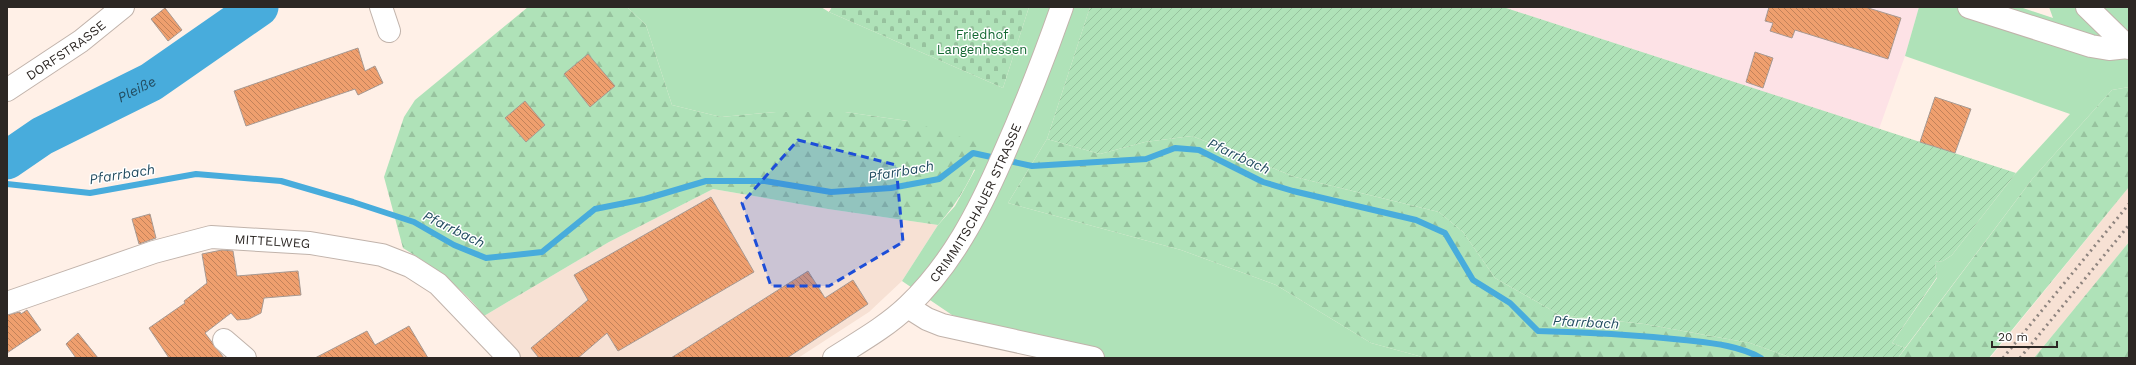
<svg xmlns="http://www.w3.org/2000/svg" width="2136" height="365" font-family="'Work Sans',sans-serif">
  <defs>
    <pattern id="forest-firs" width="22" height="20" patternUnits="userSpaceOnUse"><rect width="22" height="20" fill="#afe2b8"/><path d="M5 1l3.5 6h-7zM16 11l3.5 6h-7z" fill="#97c29e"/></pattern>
    <pattern id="cemetery-stones" width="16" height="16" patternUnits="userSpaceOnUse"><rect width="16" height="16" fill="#afe2b8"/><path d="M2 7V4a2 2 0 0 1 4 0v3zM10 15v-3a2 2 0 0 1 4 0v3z" fill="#97c29e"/></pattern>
    <pattern id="garden-furrows" width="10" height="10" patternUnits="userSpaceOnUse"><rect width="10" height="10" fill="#afe2b8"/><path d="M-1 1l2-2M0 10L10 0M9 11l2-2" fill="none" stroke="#97c29e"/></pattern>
    <pattern id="building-back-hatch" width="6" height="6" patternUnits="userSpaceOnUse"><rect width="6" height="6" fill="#ef9f6e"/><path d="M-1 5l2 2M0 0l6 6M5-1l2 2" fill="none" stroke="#c2825a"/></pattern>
  </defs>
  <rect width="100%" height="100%" fill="#fff0e7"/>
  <polygon fill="#fde2e6" points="1503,7 1919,7 1905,56 1879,129"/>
  <g fill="#f7e1d4">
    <polygon points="2129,187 2129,242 2034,358 1990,358"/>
    <polygon points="713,189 828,209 938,225 902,281 869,312 798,358 520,358 484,316 609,242"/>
  </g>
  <g fill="#afe2b8">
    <polygon points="627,7 821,7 829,12 1003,88 1029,7 1090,7 1047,139 1008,203 1181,250 1276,285 1371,343 1426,358 1098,358 952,315 902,281 938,225 955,206 975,170 908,121 845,112 776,112 721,117 672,105 646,25"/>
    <polygon points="1919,7 2020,7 2053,18 2049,7 2129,7 2129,87 2112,90 2033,178 1905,348 1892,343 1937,278 1935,262 1943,261 1952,255 2016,173 2070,114 1905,56"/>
  </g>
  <g fill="url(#forest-firs)">
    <path d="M528,7H627L646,25L672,105L721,117L776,112H845L908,121L984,144C974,175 960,200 938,225L828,209L713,189L609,242L484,316C462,287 434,267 403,248L384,177L404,117L415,100Z"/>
    <polygon points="2129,87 2129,187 1989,358 1898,358 2033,178 2112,90"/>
    <polygon points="1192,136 1295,177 1439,212 1463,232 1495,278 1560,315 1644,324 1750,343 1792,358 1426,358 1371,343 1276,285 1181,250 1008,203 1047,139 1100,154 1145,142"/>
    <polygon points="2129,242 2129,358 2034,358"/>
  </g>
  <polygon fill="url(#cemetery-stones)" points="832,7 1029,7 1003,88 829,12"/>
  <polygon fill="url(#garden-furrows)" points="1090,7 1503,7 2016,173 1952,255 1943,261 1935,262 1937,277 1892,343 1905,348 1898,358 1792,358 1750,343 1644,324 1560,315 1495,278 1463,232 1439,212 1295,177 1192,136 1145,142 1100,154 1047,139"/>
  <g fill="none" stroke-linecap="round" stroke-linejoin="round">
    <path stroke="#48acdc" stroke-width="6" d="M7,184L90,193L196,174L281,181L353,202L414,222L454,245L486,258L542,252L595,209L645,199L706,181H765L831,192L891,188L939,179L973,153L1032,166L1146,159L1175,148L1199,150L1263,182L1293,191L1416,220L1445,233L1473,280L1510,303L1538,331C1587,332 1636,335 1684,340C1710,343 1738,345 1761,358"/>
    <path stroke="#48acdc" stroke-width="39" id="s1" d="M7,160L42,136L151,82L259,7"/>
  </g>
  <g fill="url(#building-back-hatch)" stroke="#a79992">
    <polygon points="1769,7 1865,7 1901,18 1888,59 1795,30 1792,38 1770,31 1773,23 1765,21"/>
    <polygon points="165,8 182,30 168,41 151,19"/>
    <polygon points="358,48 365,71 375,66 383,83 358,95 355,89 246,126 234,91"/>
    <polygon points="1755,52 1773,58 1763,88 1746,82"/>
    <polygon points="588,54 615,86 590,107 564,74"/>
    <polygon points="1935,97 1971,109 1955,153 1920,142"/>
    <polygon points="525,101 545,125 526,142 505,118"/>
    <polygon points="711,197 754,272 618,351 607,333 578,358 539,358 531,348 588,300 574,275"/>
    <polygon points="150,214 156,238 139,244 132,219"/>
    <polygon points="222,250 233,251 237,276 298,271 301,295 264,298 261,313 249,319 237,320 231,313 205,333 224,358 169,358 149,328 185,303 184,301 207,283 202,254"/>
    <polygon points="808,271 825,298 853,280 868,304 787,358 671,358"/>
    <polygon points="27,310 41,330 7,353 7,315 20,312 21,314"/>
    <polygon points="409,326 428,358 315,358 367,331 375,345"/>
    <polygon points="78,333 98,358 76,358 66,344"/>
  </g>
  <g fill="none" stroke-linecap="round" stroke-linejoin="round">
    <g stroke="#c1b3ab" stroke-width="24">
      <g id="minor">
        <polyline points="381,7 389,31"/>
        <polyline points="1969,7 2091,46 2109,49 2128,47"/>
        <polyline points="2087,7 2129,48"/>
        <path id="s2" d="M7,90L81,41L123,7"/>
        <path id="s3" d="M7,303L154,252L211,237L310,243L382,255L410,266L438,284L509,358"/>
        <polyline points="908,307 927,319 942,325 1093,358"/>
        <polyline points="224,340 245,358"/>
        <path id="s4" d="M834,358C859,342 886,327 908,306C952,264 979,211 1003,156C1025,107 1044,58 1062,7"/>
      </g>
    </g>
    <use href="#minor" stroke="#fff" stroke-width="22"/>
    <g stroke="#8e847f" stroke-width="3" stroke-dasharray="2 4" stroke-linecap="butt">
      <polyline points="2003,358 2129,204"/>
      <polyline points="2020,358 2129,225"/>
    </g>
  </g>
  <path fill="#1d4ed8" fill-opacity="0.2" stroke="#1d4ed8" stroke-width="3" stroke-dasharray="8 5" stroke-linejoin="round" d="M798,140L896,165L903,242L829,286H771L742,203Z"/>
  <g text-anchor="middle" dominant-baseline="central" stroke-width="3" stroke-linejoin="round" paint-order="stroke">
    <g font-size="13" fill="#146933" stroke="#fff">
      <text x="982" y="34">Friedhof<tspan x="982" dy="15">Langenhessen</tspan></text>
    </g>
    <g font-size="13" fill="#2c2724" stroke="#fff">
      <text stroke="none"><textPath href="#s2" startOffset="71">DORFSTRASSE</textPath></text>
      <text stroke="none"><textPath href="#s4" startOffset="215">CRIMMITSCHAUER STRASSE</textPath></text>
      <text stroke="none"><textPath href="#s3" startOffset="276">MITTELWEG</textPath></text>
    </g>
    <g font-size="14" font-style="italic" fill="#234d61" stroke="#fff">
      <text stroke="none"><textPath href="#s1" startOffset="148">Pleiße</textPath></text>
      <text transform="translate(1239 156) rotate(25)">Pfarrbach</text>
      <text transform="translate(901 171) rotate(-10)">Pfarrbach</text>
      <text transform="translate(122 174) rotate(-9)">Pfarrbach</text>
      <text transform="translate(454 229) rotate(26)">Pfarrbach</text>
      <text transform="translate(1586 322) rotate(3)">Pfarrbach</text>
    </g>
  </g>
  <rect width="2136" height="365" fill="none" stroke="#2c2724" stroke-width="16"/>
  <path d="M1992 341v6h65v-6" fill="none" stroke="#2c2724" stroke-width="2"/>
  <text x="1998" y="341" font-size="12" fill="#2c2724" stroke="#ffffff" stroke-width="3" paint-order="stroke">20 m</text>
</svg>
